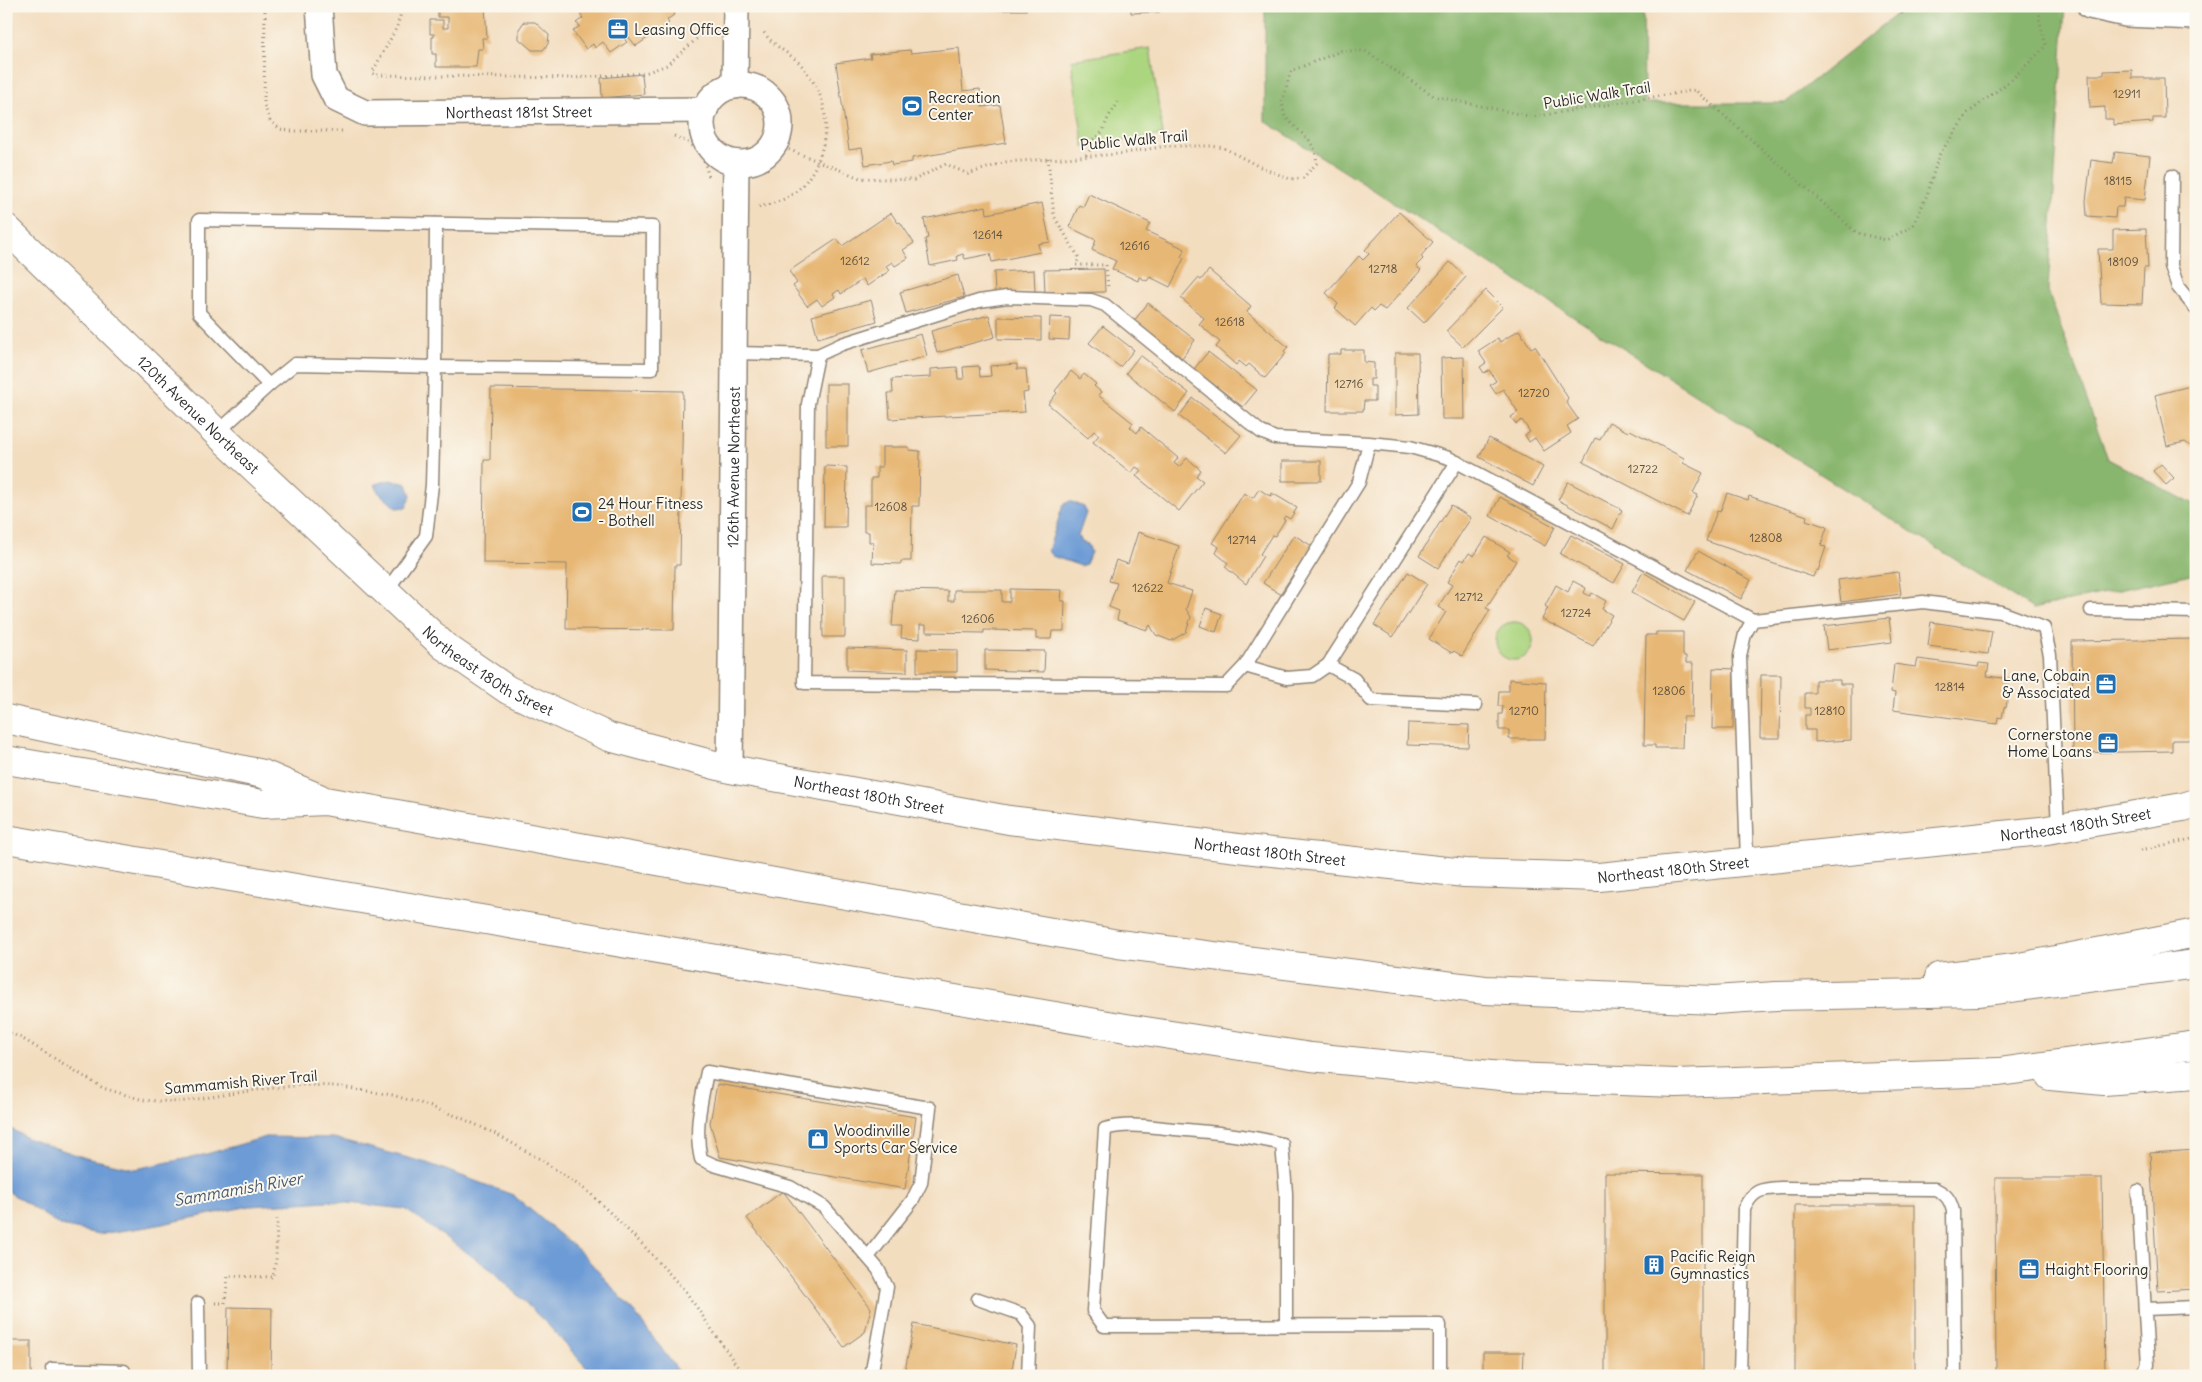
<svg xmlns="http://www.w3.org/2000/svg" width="2202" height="1382" font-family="Delius,sans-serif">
  <rect width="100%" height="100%" fill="#fbf7ec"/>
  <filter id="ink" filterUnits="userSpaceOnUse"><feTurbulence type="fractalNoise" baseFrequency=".02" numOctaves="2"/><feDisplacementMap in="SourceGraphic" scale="10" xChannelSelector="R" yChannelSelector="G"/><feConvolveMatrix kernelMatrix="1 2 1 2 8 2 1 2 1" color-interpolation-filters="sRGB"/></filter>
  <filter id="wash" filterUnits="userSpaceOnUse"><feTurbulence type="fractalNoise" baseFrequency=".0096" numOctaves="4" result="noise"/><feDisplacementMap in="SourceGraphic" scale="20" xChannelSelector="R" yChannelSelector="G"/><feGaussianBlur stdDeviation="1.12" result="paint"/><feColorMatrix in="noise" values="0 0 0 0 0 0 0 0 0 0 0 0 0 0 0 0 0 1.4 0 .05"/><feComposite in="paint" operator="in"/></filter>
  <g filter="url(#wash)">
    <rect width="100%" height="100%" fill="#f3ddbf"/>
    <g fill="#acd580" stroke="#6c8056">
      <polygon points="1150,48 1163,135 1084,147 1071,60"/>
      <circle cx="1514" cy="641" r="19"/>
    </g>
    <polygon fill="#89b66e" stroke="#5a704c" points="1265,6 1643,6 1644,103 1785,103 1907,6 2065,6 2048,291 2108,459 2196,506 2196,573 2033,609 1265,121"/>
    <g fill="#6d9bd5" stroke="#4c6380">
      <polygon points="390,480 407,484 411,495 407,507 396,508 378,492 375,484"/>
      <polygon points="1070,501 1084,507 1086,513 1078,536 1081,542 1088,544 1091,552 1086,564 1081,566 1052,556 1048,551 1063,505"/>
      <polygon points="6,1126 29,1139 86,1158 135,1169 203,1155 266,1137 334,1138 427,1163 513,1195 582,1253 634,1312 682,1376 594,1376 549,1326 493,1271 405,1209 328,1201 250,1206 148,1227 99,1234 61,1226 6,1190"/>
    </g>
    <g id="blocks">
      <g fill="#e7b775">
        <polygon points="438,6 485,6 487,38 482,38 483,49 478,49 476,67 436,67 436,54 432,54 432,37 434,37 434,34 430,34 430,20 443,20 443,28 448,28 448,17 438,17"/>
        <polygon points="586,6 670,6 675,14 667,20 669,23 636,46 628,36 624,39 627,42 611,53 603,42 595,48 593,44 586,49 573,31 580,26 576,23 583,18 579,12"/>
        <rect x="795" y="6" width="29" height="2"/>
        <polygon points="846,6 875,6 875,10 846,9"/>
        <rect x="953" y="6" width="21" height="2"/>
        <rect x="997" y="6" width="29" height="4"/>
        <polygon points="1131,6 1160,6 1160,12 1131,13"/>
        <polygon points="1181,6 1198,6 1198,8 1181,9"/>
        <polygon points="1894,6 1909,6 1902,14"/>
        <polygon points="524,22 535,22 549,35 548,44 543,50 532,50 519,39 519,29"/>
        <polygon points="959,48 963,91 980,89 982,107 1000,105 1006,143 912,158 912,162 892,165 891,161 865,165 862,148 849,150 836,63 871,58 870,54 910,50 911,53"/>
        <polygon points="2132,70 2132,78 2164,78 2165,118 2153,118 2153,122 2113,125 2113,119 2105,119 2105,107 2090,108 2089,75 2104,75 2104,71"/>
        <polygon points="642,74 644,94 602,98 601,78"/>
        <polygon points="2115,152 2150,156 2145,200 2124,198 2123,207 2116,207 2115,218 2087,216 2086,201 2091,160 2113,163"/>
        <polygon points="1089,194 1150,223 1146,231 1185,249 1181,257 1184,258 1170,287 1150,277 1147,281 1139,277 1138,281 1112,269 1116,261 1092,250 1096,240 1069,227 1079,205 1083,207"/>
        <polygon points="1042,203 1050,242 1038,244 1040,252 992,262 990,254 965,259 963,254 957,256 958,260 930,266 925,239 928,238 924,219 986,206 987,214"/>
        <polygon points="1399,212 1433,242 1421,256 1423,259 1416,266 1421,270 1385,310 1379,306 1374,311 1371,308 1355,326 1335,308 1338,304 1326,293 1359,256 1363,260 1369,254 1365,250"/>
        <polygon points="891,213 898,223 900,222 914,243 903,250 908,258 895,266 892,262 886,266 889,271 867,286 863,279 841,294 839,290 833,294 835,297 822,306 817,299 807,306 793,286 797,283 789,271 837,239 842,246"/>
        <rect x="2191" y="228" width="5" height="9"/>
        <polygon points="2146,229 2148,268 2144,268 2142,304 2101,303 2098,249 2113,249 2113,230"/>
        <polygon points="1450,262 1466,277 1424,323 1408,308"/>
        <polygon points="1104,269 1105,292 1045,293 1044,270"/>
        <polygon points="1034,270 1035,292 995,294 994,272"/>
        <polygon points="1209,270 1251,306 1247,312 1288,347 1284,351 1286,353 1265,378 1249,364 1246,367 1239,361 1236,365 1216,347 1220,342 1199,324 1204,318 1181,298 1198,278 1201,280"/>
        <polygon points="958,275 964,297 906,313 900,292"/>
        <polygon points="1486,290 1503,307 1463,347 1446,331"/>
        <polygon points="871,300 877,321 818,338 812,316"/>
        <polygon points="1148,303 1195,340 1182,358 1134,321"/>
        <polygon points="989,315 995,337 937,353 931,331"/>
        <polygon points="998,317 1041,318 1041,340 998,339"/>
        <polygon points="1050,317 1070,318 1069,340 1049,339"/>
        <polygon points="1103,326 1134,350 1120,367 1089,343"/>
        <polygon points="1519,330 1531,348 1535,346 1568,398 1566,402 1578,419 1567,426 1571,433 1544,451 1535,438 1529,442 1525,435 1530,432 1522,420 1516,424 1511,417 1518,412 1503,389 1496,394 1490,385 1496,381 1489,370 1484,373 1480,367 1486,363 1478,351 1498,338 1500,342"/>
        <polygon points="921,334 927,356 868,373 862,350"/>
        <polygon points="1341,350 1364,350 1364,362 1374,363 1374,379 1370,379 1370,386 1375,386 1375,401 1364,401 1363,411 1327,411 1328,354 1341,354"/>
        <polygon points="1208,352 1257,390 1243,407 1194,369"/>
        <polygon points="1395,353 1418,353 1419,414 1395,415"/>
        <polygon points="1140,355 1189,393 1175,412 1126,373"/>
        <polygon points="1464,357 1465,419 1442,419 1441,358"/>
        <polygon points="1017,364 1017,369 1026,369 1028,392 1023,393 1025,412 890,419 888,393 893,393 892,379 931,377 931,369 957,367 958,379 964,379 963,367 979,366 980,377 991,376 990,366"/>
        <polygon points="1071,371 1080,379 1084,374 1096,384 1094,386 1101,392 1098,395 1133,423 1130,427 1137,433 1141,427 1178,458 1174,463 1179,467 1187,458 1201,470 1196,476 1203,481 1179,511 1136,476 1141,470 1136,467 1131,473 1093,442 1099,435 1094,431 1088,438 1048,404 1057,393 1055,391"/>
        <rect x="826" y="384" width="22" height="62"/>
        <polygon points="2190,386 2196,399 2196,450 2185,442 2167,446 2155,395"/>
        <polygon points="491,388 683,391 680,565 675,565 674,630 566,629 567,564 483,563 484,460 490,460"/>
        <polygon points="1193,398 1241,435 1226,453 1179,416"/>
        <polygon points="1609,422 1628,432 1630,430 1684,458 1683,463 1703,473 1693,493 1698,495 1687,516 1583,462 1595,438 1600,440"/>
        <polygon points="1489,438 1543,467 1533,486 1479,457"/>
        <polygon points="882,447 909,447 909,450 920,451 919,506 912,506 911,561 901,561 901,564 872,563 873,542 869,542 869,532 864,532 864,505 871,505 871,478 877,478 877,467 882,467"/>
        <rect x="1282" y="461" width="39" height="20"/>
        <polygon points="2161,464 2174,478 2166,485 2153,471"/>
        <polygon points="825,466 847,467 846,527 824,527"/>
        <polygon points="1568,482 1622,510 1613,529 1558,500"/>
        <polygon points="1259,489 1268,495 1271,496 1272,493 1297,508 1290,519 1285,516 1283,519 1285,520 1275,536 1272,535 1260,554 1263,556 1246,584 1225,567 1228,563 1216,553 1219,547 1212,543 1244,493 1253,498"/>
        <polygon points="1727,493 1748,500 1749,496 1807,516 1806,520 1827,527 1821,546 1826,547 1818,571 1816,570 1813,577 1706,541 1717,511 1720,512"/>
        <polygon points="1500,497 1555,527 1545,546 1490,516"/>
        <polygon points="1451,505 1471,518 1438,568 1419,556"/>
        <polygon points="1138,532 1179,546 1167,583 1192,591 1186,609 1191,617 1186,632 1171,641 1156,635 1150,625 1147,630 1117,620 1119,611 1109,607 1117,583 1109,581 1116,560 1128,564"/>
        <polygon points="1294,535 1312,546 1280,594 1263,583"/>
        <polygon points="1571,535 1625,564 1614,583 1560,554"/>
        <polygon points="1486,537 1510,552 1507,555 1516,561 1486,608 1490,610 1462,656 1454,651 1452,653 1429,639 1446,612 1438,607 1452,585 1447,582 1461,559 1464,561 1469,553 1474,556"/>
        <polygon points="1698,551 1751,580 1741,599 1687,570"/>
        <polygon points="1408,572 1427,584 1393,637 1374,625"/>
        <polygon points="1643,572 1695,602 1684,621 1632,592"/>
        <polygon points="1898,572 1901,594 1841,602 1838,580"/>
        <polygon points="822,576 845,576 845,637 823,637"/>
        <polygon points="1573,581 1586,588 1584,593 1590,596 1592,593 1606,601 1602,609 1612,615 1593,646 1542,619 1548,608 1545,606 1556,585 1568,592"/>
        <polygon points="1010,589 1062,590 1061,601 1065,601 1064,631 1052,631 1051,639 1036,639 1036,631 984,630 984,633 926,632 926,625 920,625 920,639 901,638 902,626 892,626 895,590 948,591 948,601 954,601 954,590 1002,590 1002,602 1010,602"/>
        <polygon points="1206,608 1222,614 1216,632 1200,626"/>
        <polygon points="1889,618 1892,642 1827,650 1824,626"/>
        <polygon points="1931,622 1992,631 1988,654 1928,646"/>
        <polygon points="1656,632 1683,632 1683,656 1686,656 1686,663 1693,663 1692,717 1683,717 1682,748 1655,748 1655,745 1644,745 1646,635 1656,635"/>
        <polygon points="2196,639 2196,740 2172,740 2172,751 2073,753 2072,641"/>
        <polygon points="847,648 907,650 907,672 847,670"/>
        <polygon points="917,649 957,650 957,672 917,672"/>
        <polygon points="985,650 1045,651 1044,672 985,670"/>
        <polygon points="1918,659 1978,667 1979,663 1989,664 1987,676 2010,679 2006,708 2004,707 2002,718 1998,717 1997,724 1893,710 1895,693 1891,692 1894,664 1916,667"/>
        <polygon points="1713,668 1734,669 1733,729 1712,729"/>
        <polygon points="1761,675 1781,675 1780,738 1760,738"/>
        <polygon points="1509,679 1546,682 1545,739 1509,739 1509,730 1499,730 1499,714 1502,714 1503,706 1498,706 1499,691 1509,691"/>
        <polygon points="1815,680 1840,680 1840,684 1851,684 1851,740 1815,742 1815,730 1805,730 1805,715 1810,715 1810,708 1805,708 1805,693 1815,693"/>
        <polygon points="1408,723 1469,725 1468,747 1407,745"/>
        <polygon points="717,1084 916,1117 905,1189 720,1157 710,1123"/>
        <polygon points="2196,1150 2196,1289 2158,1291 2150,1153"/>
        <polygon points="1605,1173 1703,1174 1703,1376 1605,1376"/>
        <polygon points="1995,1178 2102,1178 2105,1376 1996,1376"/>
        <polygon points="783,1191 871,1308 865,1332 844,1347 747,1218"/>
        <rect x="1795" y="1205" width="120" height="171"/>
        <polygon points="228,1307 272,1308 271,1376 227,1376"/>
        <polygon points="914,1324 1016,1345 1011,1376 904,1376"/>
        <rect x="6" y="1341" width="25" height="35"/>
        <polygon points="1483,1352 1524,1352 1523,1376 1483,1376"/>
      </g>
    </g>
  </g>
  <g filter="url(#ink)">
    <use href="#blocks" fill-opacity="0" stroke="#8f8475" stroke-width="1"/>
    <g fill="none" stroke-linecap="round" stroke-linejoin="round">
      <g stroke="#8f8475" stroke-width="15">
        <g id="service">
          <polyline points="2172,176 2171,266 2178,287 2196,309"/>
          <polyline points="734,353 818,355"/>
          <polyline points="269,385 199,313 199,220 653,227 652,369 435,367 432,485 426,536 385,593"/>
          <polyline points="217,433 269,385 295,364 435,367 436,224"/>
          <polyline points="1369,443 1359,482 1245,666 1226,686 804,683 808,404 818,355 842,344 979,301 1007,297 1091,300 1105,305 1261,432 1275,438 1369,443 1410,447 1449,458 1753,620"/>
          <polyline points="2091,610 2196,612"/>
          <polyline points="1328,665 1457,462"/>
          <polyline points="1245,666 1287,678 1312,676 1328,665 1354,679 1371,700 1476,705"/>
          <polyline points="1747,861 1740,656 1745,634 1753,620 1923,602 2001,612 2044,628 2050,655 2058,828"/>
          <polyline points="2138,1191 2148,1365 2140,1376"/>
          <path d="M868,1257L912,1201L921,1183L930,1108L707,1072C701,1102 694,1129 701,1159L714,1165L790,1187L824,1207L878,1269L887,1287L871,1376"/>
          <polyline points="978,1299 1021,1314 1030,1326 1028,1376"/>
          <polyline points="198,1303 199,1376"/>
          <polyline points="2145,1309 2196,1307"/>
          <path d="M1286,1325V1193L1282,1144C1247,1135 1211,1132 1175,1129C1152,1127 1127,1122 1105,1129L1093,1311L1104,1326L1440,1325V1376"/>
          <polyline points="52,1369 124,1371 124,1376"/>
          <path d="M1740,1376L1744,1209C1753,1189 1762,1189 1782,1188L1935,1189C1946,1194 1950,1199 1953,1211L1955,1376"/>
        </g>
      </g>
      <g stroke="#8f8475" stroke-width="28">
        <g id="minor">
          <path id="s1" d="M319,6L324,75L336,99L365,113L705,110"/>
          <polyline points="2090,6 2126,14 2196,17"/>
          <circle cx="741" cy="124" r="39"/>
          <polyline points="735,86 736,6"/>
          <path id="s2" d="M730,769L736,163"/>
        </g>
      </g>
      <g stroke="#8f8475" stroke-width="30">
        <g id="secondary">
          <path id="s3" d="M6,228L217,433L444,646L508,690L609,737L730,769L1009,820L1254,850L1465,873L1599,877L2041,831L2183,807L2196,803"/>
        </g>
      </g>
      <g stroke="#8f8475" stroke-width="30">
        <g id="motorway">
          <polyline points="6,719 263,774 319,798"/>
          <polyline points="6,760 263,804 325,801 1118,944 1485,990 1714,1000 1776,996 1978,992 2196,964"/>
          <polyline points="6,839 1126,1028 1311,1057 1511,1077 1676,1083 1999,1072 2196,1045"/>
          <polyline points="1939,977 2014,968 2196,933"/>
          <polyline points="2050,1076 2104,1081 2196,1074"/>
        </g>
      </g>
      <g stroke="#8f8475" stroke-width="3" stroke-dasharray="1 4" stroke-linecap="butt">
        <polyline points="265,6 264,105 270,121 280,129 289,131 343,131"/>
        <polyline points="403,6 397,27 372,73 375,75 574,78 645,73 667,65 701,35 710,31"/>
        <path d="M674,136C698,146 704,154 709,180"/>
        <polyline points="775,144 860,178 914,180 946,164 968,174 1006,162 1120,154 1166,146 1211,146 1224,148 1258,166 1290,179 1303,178 1317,163 1315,150 1309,140 1285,117 1282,102 1291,71 1341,51 1365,51 1434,96 1533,117 1695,90 1857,233 1886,240 1913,226 1927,195 1939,155 1968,113 2011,80 2046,46 2039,18 2041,6"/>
        <path d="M1086,155L1090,150L1089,141C1104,136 1103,128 1109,116C1112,111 1116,107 1118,102"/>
        <polyline points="1048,158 1054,216 1079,258 1076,265 1106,265 1108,287"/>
        <path d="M759,207C771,204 784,201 794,193C817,176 830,138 824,109C822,96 814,82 806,71C795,54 772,48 762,29"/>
        <polyline points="2141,850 2196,838"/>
        <polyline points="6,1031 23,1039 103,1088 143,1100 178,1102 256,1090 302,1085 335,1086 392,1095 423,1104 459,1117 496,1134 540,1159 590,1193 645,1247 686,1292 744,1376"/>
        <polyline points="215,1303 225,1303 228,1276 273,1277 276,1259 277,1219"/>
      </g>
      <use href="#service" stroke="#fff" stroke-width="12"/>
      <use href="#minor" stroke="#fff" stroke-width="25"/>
      <use href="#secondary" stroke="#fff" stroke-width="28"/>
      <use href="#motorway" stroke="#fff" stroke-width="28"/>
    </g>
  </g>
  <defs>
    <g id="office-square" transform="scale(1.125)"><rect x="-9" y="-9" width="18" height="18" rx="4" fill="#1f6fb2" stroke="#fbf7ec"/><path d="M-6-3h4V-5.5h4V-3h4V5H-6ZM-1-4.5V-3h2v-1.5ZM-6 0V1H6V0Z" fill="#fff"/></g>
    <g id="stadium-square" transform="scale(1.125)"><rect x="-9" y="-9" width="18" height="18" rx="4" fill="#1f6fb2" stroke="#fbf7ec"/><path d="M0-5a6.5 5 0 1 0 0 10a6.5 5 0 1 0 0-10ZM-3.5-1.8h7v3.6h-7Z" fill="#fff"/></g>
    <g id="shop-square" transform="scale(1.125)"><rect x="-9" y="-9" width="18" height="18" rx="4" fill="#1f6fb2" stroke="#fbf7ec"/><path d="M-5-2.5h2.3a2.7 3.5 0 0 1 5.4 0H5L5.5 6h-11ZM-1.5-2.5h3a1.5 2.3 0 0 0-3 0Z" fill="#fff"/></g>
    <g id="building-square" transform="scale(1.125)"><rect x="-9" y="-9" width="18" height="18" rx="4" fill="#1f6fb2" stroke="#fbf7ec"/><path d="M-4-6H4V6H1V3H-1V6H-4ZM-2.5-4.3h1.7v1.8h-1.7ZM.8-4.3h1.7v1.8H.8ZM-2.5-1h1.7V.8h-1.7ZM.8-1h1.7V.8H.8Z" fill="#fff"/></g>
  </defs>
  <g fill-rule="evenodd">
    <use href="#office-square" x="618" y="29"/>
    <use href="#stadium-square" x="912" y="106"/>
    <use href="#stadium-square" x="582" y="512"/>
    <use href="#office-square" x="2106" y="684"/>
    <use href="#office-square" x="2108" y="743"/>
    <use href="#shop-square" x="818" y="1139"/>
    <use href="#building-square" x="1654" y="1265"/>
    <use href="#office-square" x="2029" y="1269"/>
  </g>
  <g text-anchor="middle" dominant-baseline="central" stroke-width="4" stroke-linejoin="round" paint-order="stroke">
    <g font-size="12" fill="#5a4e3e">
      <text x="2127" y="93">12911</text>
      <text x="2118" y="180">18115</text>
      <text x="988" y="234">12614</text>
      <text x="1135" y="245">12616</text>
      <text x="855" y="260">12612</text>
      <text x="2123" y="261">18109</text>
      <text x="1383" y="268">12718</text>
      <text x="1230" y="321">12618</text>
      <text x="1349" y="383">12716</text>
      <text x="1534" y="392">12720</text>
      <text x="1643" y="468">12722</text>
      <text x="891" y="506">12608</text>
      <text x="1766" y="537">12808</text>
      <text x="1242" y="539">12714</text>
      <text x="1148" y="587">12622</text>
      <text x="1469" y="596">12712</text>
      <text x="1576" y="612">12724</text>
      <text x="978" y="618">12606</text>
      <text x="1950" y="686">12814</text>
      <text x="1669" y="690">12806</text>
      <text x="1524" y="710">12710</text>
      <text x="1830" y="710">12810</text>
    </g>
    <g font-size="15" fill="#2b2b2b" stroke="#fbf7ec" text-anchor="start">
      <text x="634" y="29">Leasing Office</text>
      <text x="928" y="97">Recreation<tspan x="928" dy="17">Center</tspan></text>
      <text x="598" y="503">24 Hour Fitness<tspan x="598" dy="17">- Bothell</tspan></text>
      <text x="2090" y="675" text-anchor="end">Lane, Cobain<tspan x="2090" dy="17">&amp; Associated</tspan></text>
      <text x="2092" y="734" text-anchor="end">Cornerstone<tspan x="2092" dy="17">Home Loans</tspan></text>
      <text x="834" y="1130">Woodinville<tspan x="834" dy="17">Sports Car Service</tspan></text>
      <text x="1670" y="1256">Pacific Reign<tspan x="1670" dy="17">Gymnastics</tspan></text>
      <text x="2045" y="1269">Haight Flooring</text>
    </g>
    <g font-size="15" fill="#2b2b2b" stroke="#fbf7ec">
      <text transform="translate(1597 95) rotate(-9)">Public Walk Trail</text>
      <text stroke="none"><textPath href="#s1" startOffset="282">Northeast 181st Street</textPath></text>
      <text transform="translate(1134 140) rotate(-5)">Public Walk Trail</text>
      <text stroke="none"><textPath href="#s3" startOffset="268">120th Avenue Northeast</textPath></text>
      <text stroke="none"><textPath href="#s2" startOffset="302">126th Avenue Northeast</textPath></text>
      <text stroke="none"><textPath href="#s3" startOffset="656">Northeast 180th Street</textPath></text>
      <text stroke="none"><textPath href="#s3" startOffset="1061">Northeast 180th Street</textPath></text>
      <text stroke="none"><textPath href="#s3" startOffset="2276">Northeast 180th Street</textPath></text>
      <text stroke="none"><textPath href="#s3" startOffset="1466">Northeast 180th Street</textPath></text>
      <text stroke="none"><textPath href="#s3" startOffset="1871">Northeast 180th Street</textPath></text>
      <text transform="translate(241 1082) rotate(-5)">Sammamish River Trail</text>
    </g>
    <g font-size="16" font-style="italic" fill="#45586f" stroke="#fbf7ec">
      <text transform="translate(238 1189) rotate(-10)">Sammamish River</text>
    </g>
  </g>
  <rect width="2202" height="1382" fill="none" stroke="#fbf7ec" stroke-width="25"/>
</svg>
